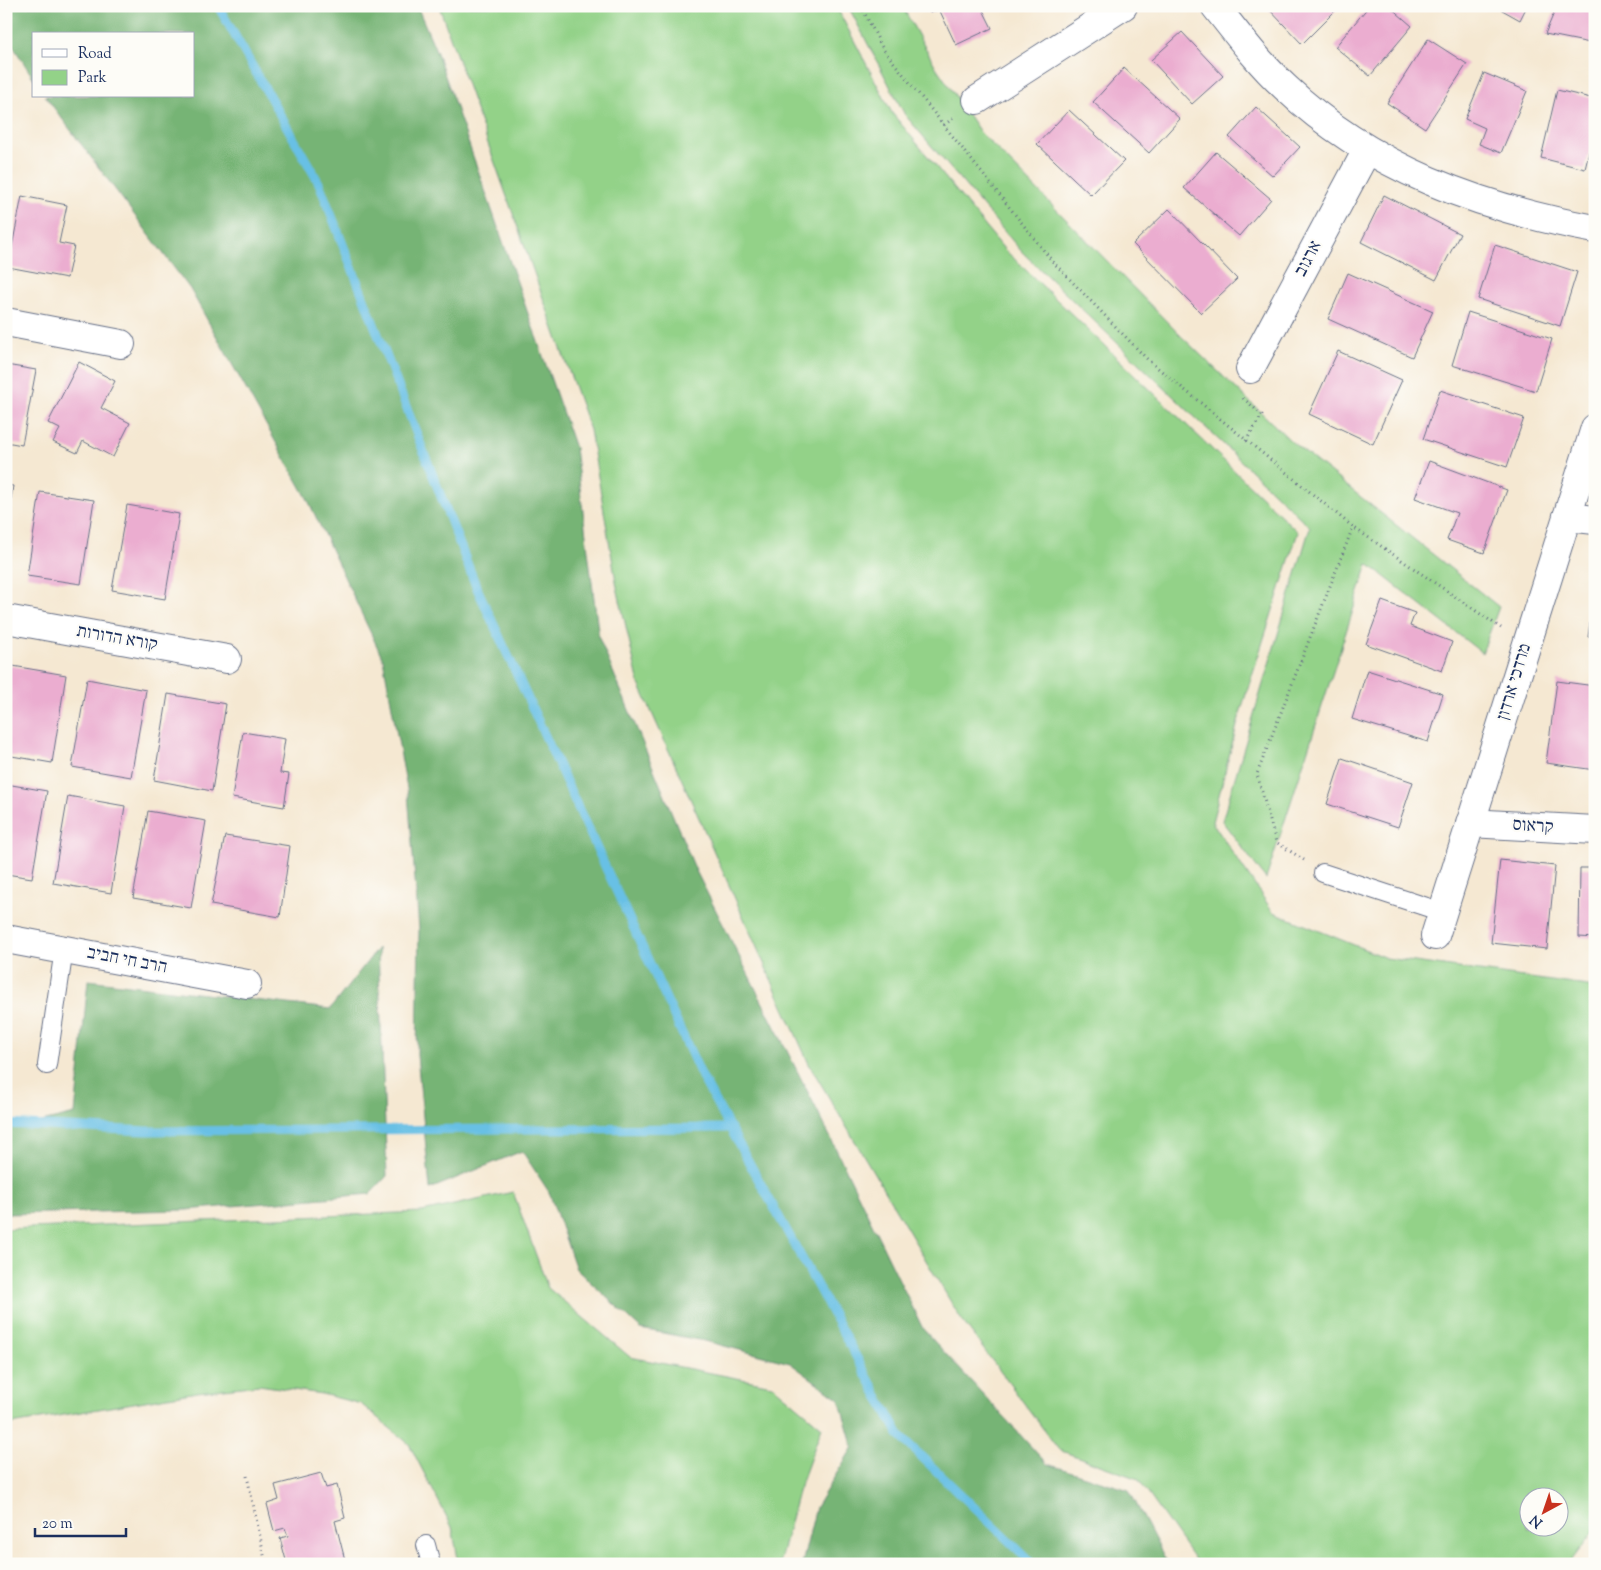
<svg xmlns="http://www.w3.org/2000/svg" width="1601" height="1570" font-family="'Sorts Mill Goudy','Frank Ruhl Libre',serif">
  <rect width="100%" height="100%" fill="#fdfcf7"/>
  <filter id="ink" filterUnits="userSpaceOnUse"><feTurbulence type="fractalNoise" baseFrequency=".02" numOctaves="2"/><feDisplacementMap in="SourceGraphic" scale="10" xChannelSelector="R" yChannelSelector="G"/><feConvolveMatrix kernelMatrix="1 2 1 2 8 2 1 2 1" color-interpolation-filters="sRGB"/></filter>
  <filter id="wash" filterUnits="userSpaceOnUse"><feTurbulence type="fractalNoise" baseFrequency=".0096" numOctaves="4" result="noise"/><feDisplacementMap in="SourceGraphic" scale="20" xChannelSelector="R" yChannelSelector="G"/><feGaussianBlur stdDeviation="1.12" result="paint"/><feColorMatrix in="noise" values="0 0 0 0 0 0 0 0 0 0 0 0 0 0 0 0 0 1.4 0 .05"/><feComposite in="paint" operator="in"/></filter>
  <g filter="url(#wash)">
    <rect width="100%" height="100%" fill="#f5e8d2"/>
    <g fill="#93d288" stroke="#578073" fill-rule="evenodd">
      <path d="M439,6H836L892,113L1004,249L1298,532L1241,710L1212,822L1273,912L1386,958L1595,987V1529L1569,1564H1198L1138,1479L1059,1450L961,1319L809,1064L639,684L617,587L590,430ZM1528,1498H1558V1528H1528Z"/>
      <polygon points="848,6 902,6 936,67 980,132 1181,336 1293,443 1499,607 1482,653 1368,564 1266,879 1222,821 1310,527 1022,252 905,115"/>
      <polygon points="513,1192 548,1288 630,1357 772,1385 822,1427 798,1492 779,1564 459,1564 452,1527 409,1444 361,1404 322,1394 259,1385 197,1392 6,1425 6,1229 422,1212"/>
    </g>
    <g fill="#76b474" stroke="#487269">
      <polygon points="6,6 417,6 437,53 575,448 599,638 696,871 820,1116 923,1329 1047,1464 1129,1490 1168,1564 802,1564 816,1507 853,1447 839,1399 790,1363 705,1341 641,1329 576,1269 549,1192 522,1151 430,1189 417,1055 419,929 408,794 383,659 307,498 190,289 45,96 194,96 194,34 34,34 34,79 6,35"/>
      <polygon points="378,948 387,1176 370,1194 186,1210 6,1214 6,1126 17,1128 75,1114 88,980 330,1009"/>
    </g>
    <g fill="none" stroke-linecap="round" stroke-linejoin="round">
      <g stroke="#68c0e5" stroke-width="9">
        <polyline points="218,6 319,183 476,586 703,1079 900,1436 1033,1564"/>
        <polyline points="6,1124 147,1131 731,1128"/>
      </g>
    </g>
    <g id="blocks">
      <g fill="#ebadd0">
        <polygon points="926,6 981,6 992,28 956,45 939,9 930,13"/>
        <polygon points="1266,6 1340,6 1302,44"/>
        <polygon points="1369,6 1389,6 1412,26 1370,76 1335,47"/>
        <polygon points="1495,6 1527,6 1520,20"/>
        <polygon points="1557,6 1595,6 1595,44 1545,34"/>
        <polygon points="1182,32 1223,76 1192,104 1151,60"/>
        <polygon points="1428,39 1467,64 1425,128 1387,103"/>
        <polygon points="1124,68 1180,119 1149,153 1093,102"/>
        <polygon points="1484,73 1527,91 1501,153 1479,144 1485,128 1465,119"/>
        <polygon points="1557,90 1595,99 1595,128 1585,169 1541,158"/>
        <polygon points="1256,107 1300,147 1273,176 1229,137"/>
        <polygon points="1069,110 1124,161 1091,195 1037,144"/>
        <polygon points="1216,152 1271,199 1239,236 1184,188"/>
        <polygon points="1384,195 1460,234 1436,280 1361,242"/>
        <polygon points="22,196 67,205 59,243 74,246 67,278 8,267"/>
        <polygon points="1169,209 1237,279 1201,313 1133,244"/>
        <polygon points="1495,245 1577,272 1560,326 1478,299"/>
        <polygon points="1348,273 1433,311 1412,357 1328,319"/>
        <polygon points="1468,312 1552,339 1536,391 1452,365"/>
        <polygon points="1338,351 1402,380 1373,444 1309,414"/>
        <polygon points="79,362 115,381 101,408 130,423 113,457 83,441 77,453 53,442 60,429 48,423"/>
        <polygon points="6,365 36,370 22,445 6,442"/>
        <polygon points="1440,390 1524,418 1507,467 1423,439"/>
        <polygon points="1429,461 1507,490 1484,553 1447,540 1457,513 1415,498"/>
        <polygon points="6,485 13,486 7,525 6,525"/>
        <polygon points="40,492 94,500 81,584 27,576"/>
        <polygon points="127,505 179,514 165,599 112,590"/>
        <polygon points="1594,592 1595,592 1595,638 1588,637"/>
        <polygon points="1382,601 1415,613 1410,626 1452,642 1442,671 1366,644"/>
        <polygon points="7,665 66,675 52,763 6,755"/>
        <polygon points="1367,670 1443,694 1428,742 1352,719"/>
        <polygon points="87,679 146,690 131,777 72,767"/>
        <polygon points="1557,681 1595,686 1595,770 1546,763"/>
        <polygon points="168,694 226,704 212,791 154,780"/>
        <polygon points="243,732 285,739 280,773 289,774 284,807 232,798"/>
        <polygon points="1342,758 1413,782 1398,827 1327,804"/>
        <polygon points="6,784 47,791 32,878 6,874"/>
        <polygon points="68,796 125,806 111,893 53,883"/>
        <polygon points="148,811 206,821 191,908 133,898"/>
        <polygon points="225,836 290,846 280,917 211,905"/>
        <polygon points="1500,860 1555,866 1547,949 1491,943"/>
        <polygon points="1580,868 1595,868 1595,938 1579,937"/>
        <polygon points="321,1473 326,1488 337,1485 345,1518 335,1521 346,1564 287,1564 280,1538 288,1536 285,1528 274,1531 267,1504 279,1500 275,1485"/>
      </g>
    </g>
  </g>
  <g filter="url(#ink)">
    <use href="#blocks" fill-opacity="0" stroke="#677087" stroke-width="1"/>
    <g fill="none" stroke-linecap="round" stroke-linejoin="round">
      <g stroke="#677087" stroke-width="20">
        <g id="service">
          <polyline points="1323,873 1442,912"/>
          <polyline points="47,1065 64,949"/>
          <polyline points="426,1545 431,1564"/>
        </g>
      </g>
      <g stroke="#677087" stroke-width="30">
        <g id="minor">
          <path d="M1215,6C1237,34 1259,63 1285,87C1370,168 1481,208 1595,229"/>
          <polyline points="977,100 1123,6"/>
          <polyline points="6,322 121,344"/>
          <polyline points="1250,369 1367,150"/>
          <polyline points="1567,517 1595,520"/>
          <polyline points="6,619 227,659"/>
          <polyline points="1470,823 1595,830"/>
          <polyline points="1435,936 1595,428"/>
          <polyline points="6,939 247,984"/>
        </g>
      </g>
      <g stroke="#677087" stroke-width="3" stroke-dasharray="1 4" stroke-linecap="butt">
        <polyline points="861,6 883,49 1053,262 1148,360 1353,527 1501,628"/>
        <polyline points="944,125 955,117"/>
        <polyline points="1243,398 1262,415 1246,441"/>
        <polyline points="1304,860 1276,842 1257,774 1353,527"/>
        <polyline points="247,1476 266,1564"/>
      </g>
      <use href="#service" stroke="#fff" stroke-width="18"/>
      <use href="#minor" stroke="#fff" stroke-width="28"/>
    </g>
  </g>
  <g text-anchor="middle" dominant-baseline="central" stroke-width="4.5" stroke-linejoin="round" paint-order="stroke">
    <g font-size="18" fill="#1b2f5e" stroke="#fdfcf7">
      <text transform="translate(1309 259) rotate(-62)">ארגוב</text>
      <text transform="translate(117 639) rotate(10)">קורא הדורות</text>
      <text transform="translate(1515 682) rotate(-73)">מרדכי ארדון</text>
      <text transform="translate(1533 827) rotate(4)">קראוס</text>
      <text transform="translate(127 961) rotate(11)">הרב חי חביב</text>
    </g>
  </g>
  <rect width="1601" height="1570" fill="none" stroke="#fdfcf7" stroke-width="25"/>
  <rect x="32" y="32" width="162" height="65" fill="#fdfcf7" stroke="#a3aaba"/>
  <rect x="42" y="49" width="25" height="8" fill="#ffffff" stroke="#a3aaba"/>
  <text x="78" y="58" font-size="15" fill="#1b2f5e">Road</text>
  <rect x="42" y="70" width="25" height="15" fill="#93d288" stroke="#a3aaba"/>
  <text x="78" y="82" font-size="15" fill="#1b2f5e">Park</text>
  <g transform="translate(1544 1512) rotate(220)"><circle r="24" fill="#fdfcf7" stroke="#a3aaba"/>
  <path d="M0-4L9 19L0 12L-9 19Z" fill="#c8321e"/>
  <text y="-8" font-size="14" font-weight="bold" text-anchor="middle" fill="#1b2f5e">N</text>
  </g>
  <path d="M35 1528v8h91v-8" fill="none" stroke="#1b2f5e" stroke-width="2.5"/>
  <text x="42" y="1528" font-size="15" fill="#1b2f5e" stroke="#fdfcf7" stroke-width="4" paint-order="stroke">20 m</text>
</svg>
